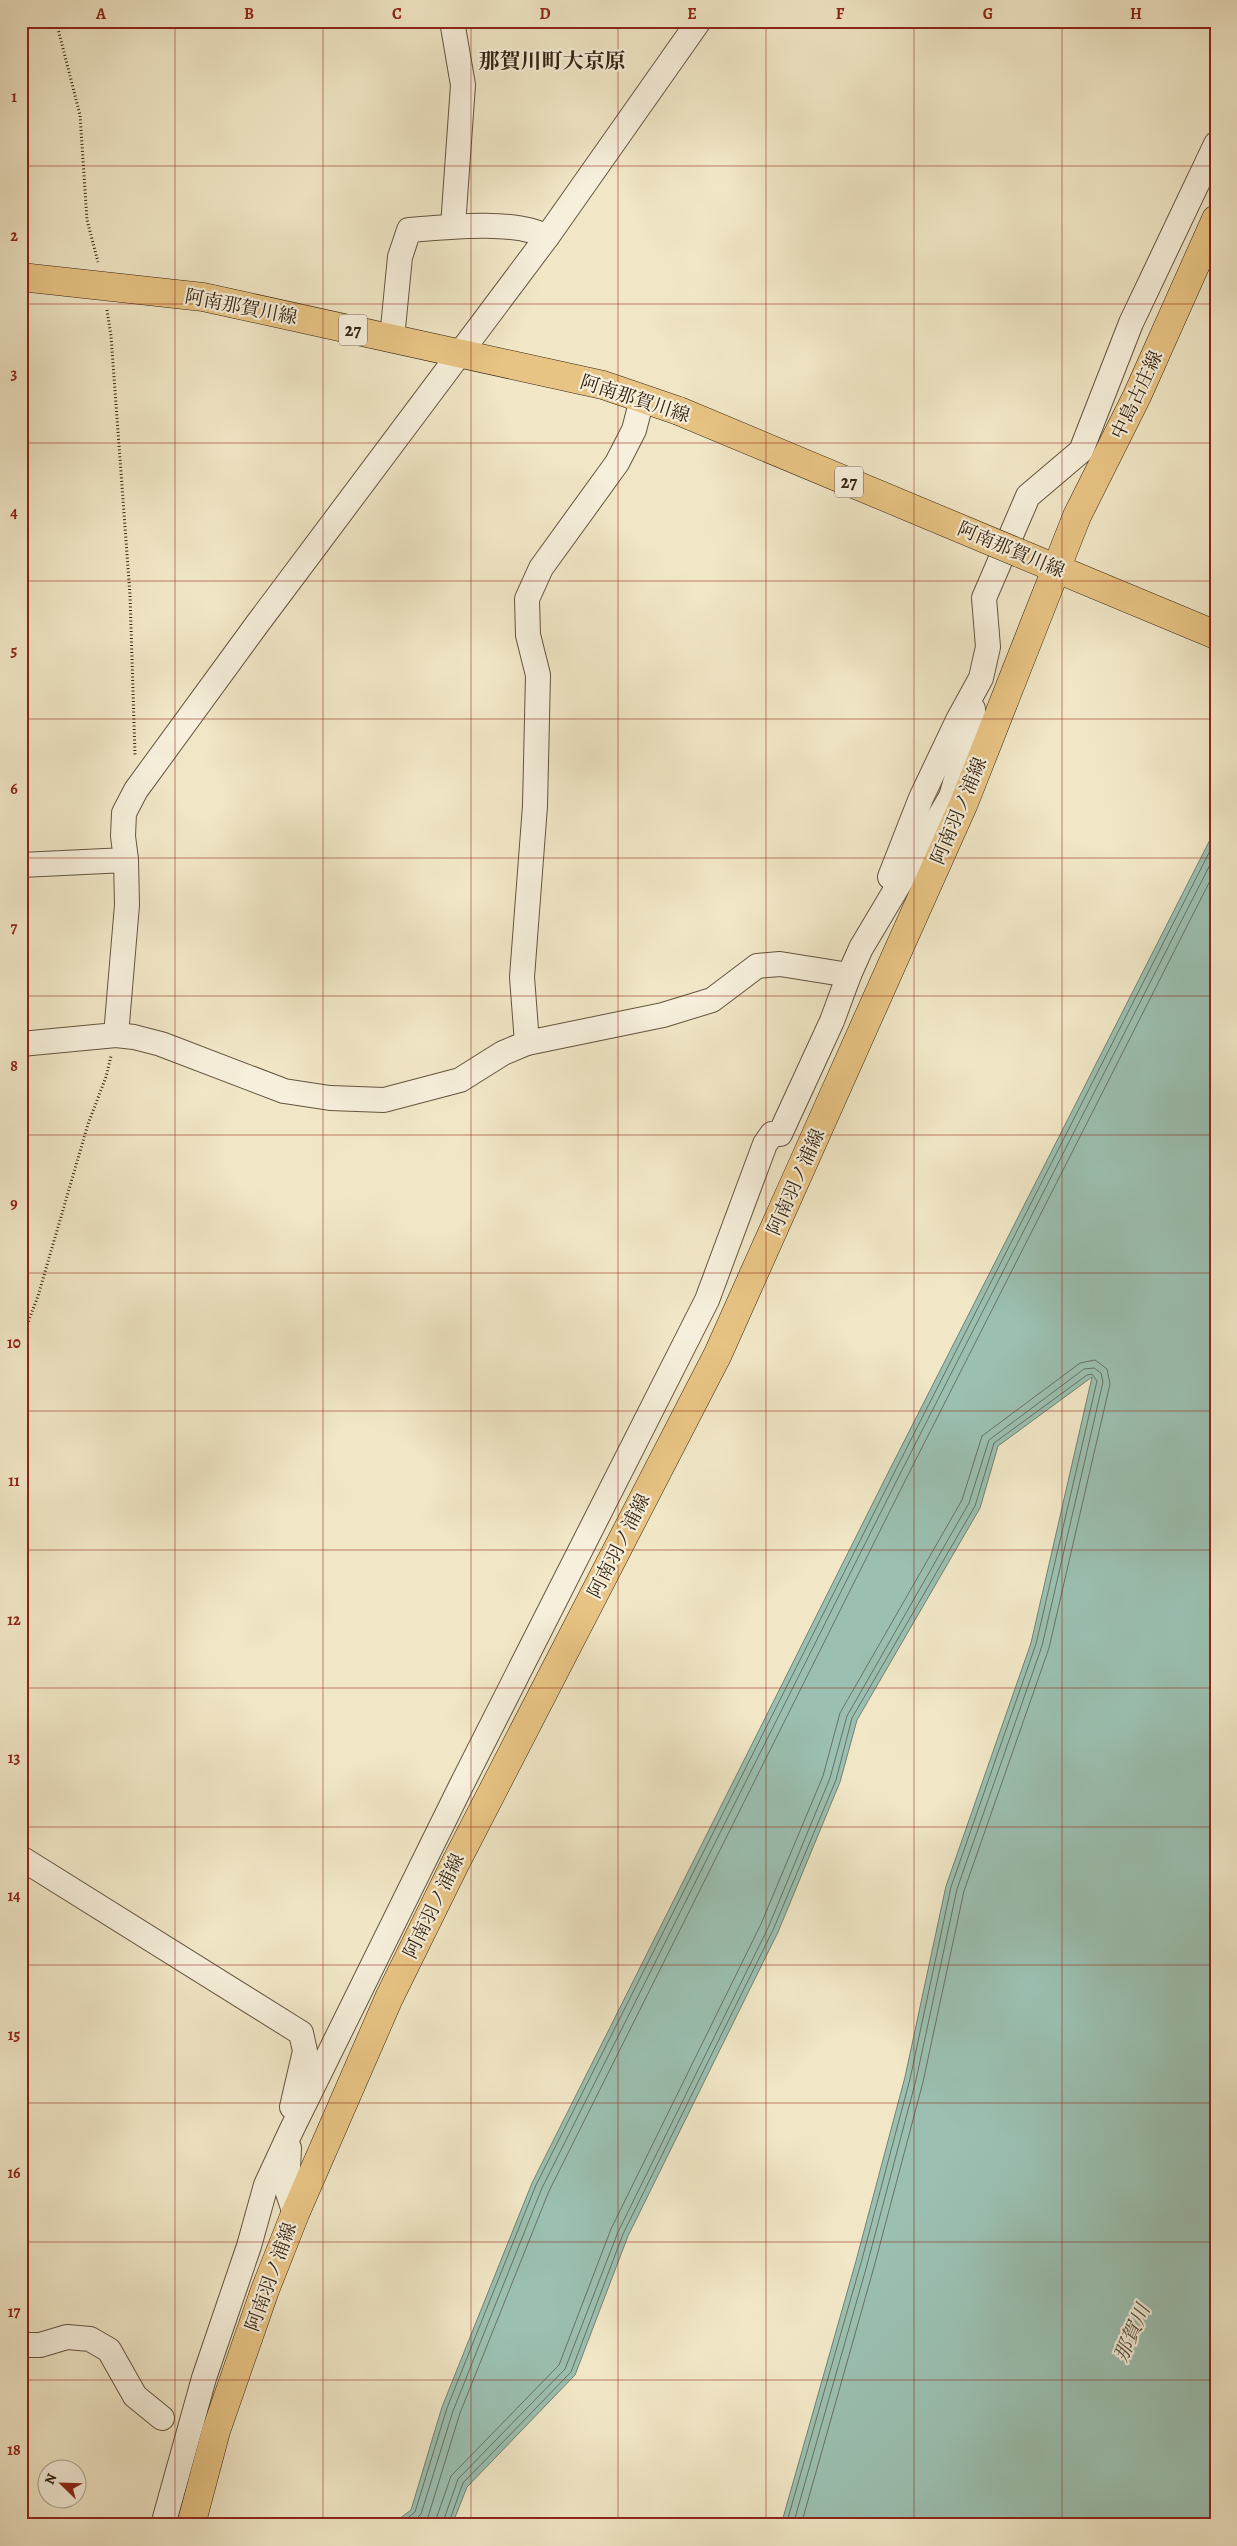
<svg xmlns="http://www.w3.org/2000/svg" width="1237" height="2546" font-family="Alegreya,'Noto Serif JP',serif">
  <rect width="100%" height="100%" fill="#f1e7c7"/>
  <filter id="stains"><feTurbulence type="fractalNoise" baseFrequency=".004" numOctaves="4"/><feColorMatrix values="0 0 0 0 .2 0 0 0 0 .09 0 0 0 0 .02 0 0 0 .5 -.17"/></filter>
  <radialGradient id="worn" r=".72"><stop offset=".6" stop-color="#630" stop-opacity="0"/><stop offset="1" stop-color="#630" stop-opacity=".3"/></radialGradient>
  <polygon fill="#9bc0b1" stroke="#728171" points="1216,828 1216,2525 781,2525 856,2261 905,2077 946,1886 1031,1643 1092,1377 998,1446 980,1508 857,1720 840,1782 778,1932 628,2236 575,2375 467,2487 452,2525 391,2525 411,2510 442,2407 532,2183 889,1471"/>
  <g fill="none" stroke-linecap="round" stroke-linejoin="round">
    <g stroke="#687262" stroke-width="1">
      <polyline points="399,2525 415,2512 447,2408 536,2185 894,1473 1216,839"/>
      <polyline points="410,2525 421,2514 453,2411 542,2188 899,1476 1216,853"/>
      <polyline points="423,2525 428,2517 460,2413 549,2191 906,1479 1216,869"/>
      <polyline points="434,2525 451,2476 559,2365 611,2229 761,1924 823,1776 840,1713 962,1500 982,1436 1080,1363 1095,1360 1107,1369 1110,1384 1049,1648 964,1891 923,2082 874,2267 801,2525"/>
      <polyline points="442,2525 458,2479 565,2369 618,2232 768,1928 830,1778 847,1716 969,1503 989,1440 1084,1369 1094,1368 1101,1373 1103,1382 1042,1646 957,1889 916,2080 867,2265 793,2525"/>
      <polyline points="448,2525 463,2483 571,2372 623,2234 773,1930 836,1780 852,1718 975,1506 994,1443 1087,1375 1092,1374 1097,1381 1036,1644 951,1887 910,2079 861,2263 786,2525"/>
    </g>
    <g stroke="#64543f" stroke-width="26">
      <g id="minor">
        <polyline points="452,21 463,85 453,226"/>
        <path d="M392,338L400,257L409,230C445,227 516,219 547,237"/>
        <polyline points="964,803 951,797 973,721 973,709"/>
        <polyline points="21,865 126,860"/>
        <polyline points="890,877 921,798 958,720 981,678 988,647 984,598 1028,496 1081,451 1131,323 1216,144"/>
        <polyline points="116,1035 127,905 126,860 123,836 124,813 136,790 258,623 547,237 699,21"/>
        <polyline points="527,1043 522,977 535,806 538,675 528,635 527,599 541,568 617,463 634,430 642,399"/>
        <polyline points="21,1044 116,1035 134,1037 161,1044 284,1091 330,1098 384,1100 460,1080 503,1053 527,1043 663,1015 712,1000 757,966 780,964 849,975 861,948 951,797"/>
        <polyline points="21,1858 301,2033 305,2051 292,2107"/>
        <polyline points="289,2148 287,2190 295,2214"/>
        <polyline points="21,2345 40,2345 67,2337 90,2339 109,2350 135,2396 162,2418"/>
        <polyline points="163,2525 204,2378 249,2246 266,2185 291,2131 461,1786 707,1300 765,1144 772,1134 780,1134 832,1021 849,975"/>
      </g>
    </g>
    <g stroke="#352312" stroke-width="29">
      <g id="major">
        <polyline points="21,277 203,297 603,385 679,411"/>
        <polyline points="1019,553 1216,635"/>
        <polyline points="191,2525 216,2431 265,2290 295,2214 389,1998 455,1864 718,1354 964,803 1077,516 1137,396 1216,219"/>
      </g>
    </g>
    <g stroke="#352312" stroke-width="3" stroke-dasharray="1 2.5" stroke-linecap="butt">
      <polyline points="56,21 80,115 87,220 98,262"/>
      <polyline points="107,310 111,336 130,595 135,755"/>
      <polyline points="21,1341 38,1296 88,1124 106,1077 111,1056"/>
    </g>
    <use href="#minor" stroke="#f6efdb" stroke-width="24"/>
    <use href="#major" stroke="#e8c484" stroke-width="28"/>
    <g stroke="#352312" stroke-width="29" stroke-linecap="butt">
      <polyline id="major-bridge" points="679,411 1019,553"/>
    </g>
    <use href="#major-bridge" stroke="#e8c484" stroke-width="28"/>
  </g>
  <path fill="none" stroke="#8f2418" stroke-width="1" stroke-opacity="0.55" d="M175,21V2525M323,21V2525M471,21V2525M618,21V2525M766,21V2525M914,21V2525M1062,21V2525M21,166H1216M21,304H1216M21,443H1216M21,581H1216M21,719H1216M21,858H1216M21,996H1216M21,1135H1216M21,1273H1216M21,1411H1216M21,1550H1216M21,1688H1216M21,1827H1216M21,1965H1216M21,2103H1216M21,2242H1216M21,2380H1216"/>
  <g text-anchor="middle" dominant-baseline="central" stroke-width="4.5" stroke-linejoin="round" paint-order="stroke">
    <g fill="#f6efdb" stroke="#6f604e" stroke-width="1">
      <rect x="339" y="314.5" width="28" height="31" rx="4"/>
      <rect x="835" y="466.5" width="28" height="31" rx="4"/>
    </g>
    <g font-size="18" font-weight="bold" fill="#352312">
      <text x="353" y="330">27</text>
      <text x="849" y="482">27</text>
    </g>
    <g font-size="19" fill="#352312" stroke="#f6efdb">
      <text transform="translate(241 307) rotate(11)">阿南那賀川線</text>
      <text transform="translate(1137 395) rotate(-65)">中島古庄線</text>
      <text transform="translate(635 399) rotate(18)">阿南那賀川線</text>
      <text transform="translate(1011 550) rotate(23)">阿南那賀川線</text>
      <text transform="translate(959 811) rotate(-67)">阿南羽ノ浦線</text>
      <text transform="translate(796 1182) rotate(-66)">阿南羽ノ浦線</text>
      <text transform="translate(619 1546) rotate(-63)">阿南羽ノ浦線</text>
      <text transform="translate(434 1906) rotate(-64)">阿南羽ノ浦線</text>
      <text transform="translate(271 2277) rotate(-70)">阿南羽ノ浦線</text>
    </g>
    <g font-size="20" font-style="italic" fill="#545242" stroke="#f6efdb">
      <text transform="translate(1132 2333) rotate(-66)">那賀川</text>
    </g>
    <g font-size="21" font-weight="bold" fill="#352312" stroke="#f6efdb">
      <text x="552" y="61">那賀川町大京原</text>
    </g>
  </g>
  <rect width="1237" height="2546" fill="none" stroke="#f1e7c7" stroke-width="55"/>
  <g transform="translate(62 2484) rotate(293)"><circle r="24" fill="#f6efdb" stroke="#a99d8b"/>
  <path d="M0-4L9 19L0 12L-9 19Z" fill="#8f2418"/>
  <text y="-8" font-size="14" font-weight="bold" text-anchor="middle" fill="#352312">N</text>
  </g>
  <rect x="28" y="28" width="1182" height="2490" fill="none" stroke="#8f2418" stroke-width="2"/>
  <g font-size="16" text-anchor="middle" font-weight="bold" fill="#8f2418">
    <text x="101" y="19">A</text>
    <text x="249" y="19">B</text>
    <text x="397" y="19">C</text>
    <text x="545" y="19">D</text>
    <text x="692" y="19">E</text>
    <text x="840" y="19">F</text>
    <text x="988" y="19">G</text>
    <text x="1136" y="19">H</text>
    <text x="14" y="102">1</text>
    <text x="14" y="241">2</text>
    <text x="14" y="379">3</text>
    <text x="14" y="518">4</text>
    <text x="14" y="656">5</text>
    <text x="14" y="794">6</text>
    <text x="14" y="933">7</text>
    <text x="14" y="1071">8</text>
    <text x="14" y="1209">9</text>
    <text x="14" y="1348">10</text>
    <text x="14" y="1486">11</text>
    <text x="14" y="1625">12</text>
    <text x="14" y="1763">13</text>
    <text x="14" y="1901">14</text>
    <text x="14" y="2040">15</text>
    <text x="14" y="2178">16</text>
    <text x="14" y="2317">17</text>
    <text x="14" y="2455">18</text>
  </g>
  <rect width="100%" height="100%" filter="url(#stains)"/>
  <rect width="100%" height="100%" fill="url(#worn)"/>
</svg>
